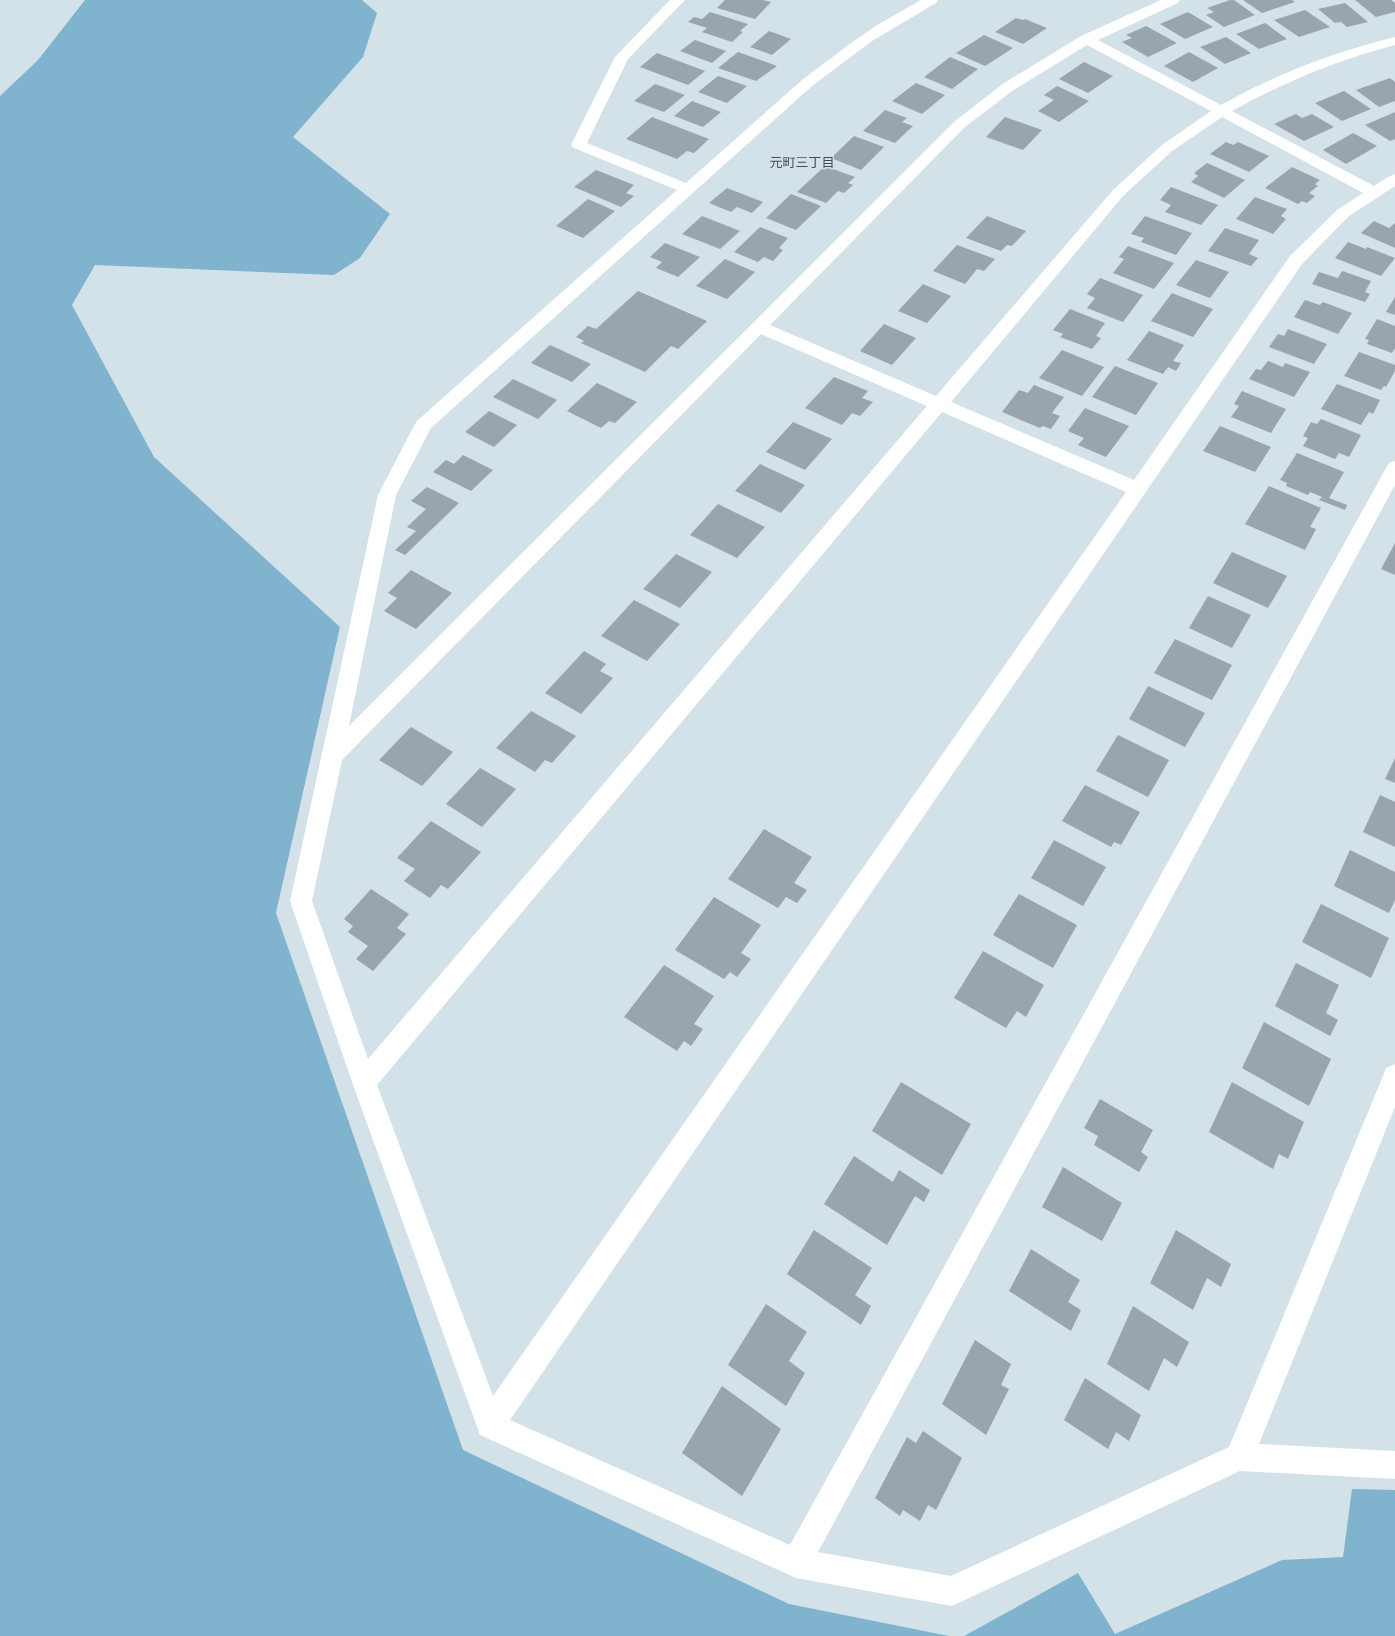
<svg xmlns="http://www.w3.org/2000/svg" width="1395" height="1636" font-family="Literata,'Noto Sans JP',serif">
  <rect width="100%" height="100%" fill="#d3e1e8"/>
  <g fill="#80b4ce">
    <polygon points="85,0 362,0 377,13 363,57 293,137 390,214 360,258 334,275 95,265 72,305 154,457 340,627 276,913 463,1450 789,1604 949,1636 0,1636 0,96 38,60"/>
    <polygon points="1352,1489 1395,1490 1395,1636 964,1636 1078,1573 1115,1634 1282,1560 1343,1557"/>
  </g>
  <g fill="#9aa4ad">
    <polygon points="725,0 763,0 771,2 755,19 717,8"/>
    <polygon points="1230,0 1234,0 1255,15 1224,27 1206,15 1214,12 1207,8"/>
    <polygon points="1243,0 1292,0 1295,2 1262,13"/>
    <polygon points="1355,0 1391,0 1395,3 1395,12 1376,17"/>
    <polygon points="1345,3 1368,22 1347,27 1341,22 1335,23 1318,9"/>
    <polygon points="1305,10 1330,27 1299,37 1274,20"/>
    <polygon points="710,12 748,24 740,31 743,32 732,42 702,32 707,28 688,22 694,17 702,19"/>
    <polygon points="1188,12 1213,27 1185,39 1160,24"/>
    <polygon points="1016,18 1023,20 1025,19 1047,28 1023,44 995,32"/>
    <polygon points="1265,23 1287,39 1259,49 1236,34"/>
    <polygon points="1146,26 1177,43 1148,57 1122,42 1132,38 1126,35"/>
    <polygon points="769,31 791,39 772,55 750,47"/>
    <polygon points="984,35 1013,48 985,66 956,53"/>
    <polygon points="1226,37 1251,53 1225,64 1200,47"/>
    <polygon points="695,40 726,51 712,63 680,51"/>
    <polygon points="738,52 777,66 756,81 718,68"/>
    <polygon points="1189,52 1218,68 1193,82 1164,66"/>
    <polygon points="657,53 705,71 688,85 640,67"/>
    <polygon points="950,57 978,69 952,89 924,77"/>
    <polygon points="1084,62 1113,76 1088,93 1059,79"/>
    <polygon points="718,76 747,86 727,103 698,92"/>
    <polygon points="1390,78 1395,82 1395,101 1379,107 1356,90"/>
    <polygon points="916,83 945,95 922,114 892,101"/>
    <polygon points="655,84 685,95 664,112 634,101"/>
    <polygon points="1057,86 1089,101 1059,122 1038,111 1054,100 1044,95"/>
    <polygon points="1344,91 1371,109 1342,121 1315,103"/>
    <polygon points="692,101 721,112 703,127 674,116"/>
    <polygon points="885,110 907,118 902,122 913,126 895,143 863,131"/>
    <polygon points="1395,112 1395,139 1390,141 1365,125"/>
    <polygon points="1296,114 1302,118 1312,114 1334,127 1304,141 1274,124"/>
    <polygon points="652,117 709,139 694,153 687,151 677,159 626,139"/>
    <polygon points="1005,117 1042,130 1023,150 986,137"/>
    <polygon points="1353,133 1377,146 1346,164 1323,150"/>
    <polygon points="854,136 884,147 861,170 831,158"/>
    <polygon points="1226,142 1233,145 1238,142 1269,156 1249,172 1210,154"/>
    <polygon points="1207,163 1245,180 1224,198 1191,182 1198,176 1194,173"/>
    <polygon points="825,166 855,177 848,183 853,185 844,193 838,191 826,203 797,192"/>
    <polygon points="1292,167 1320,180 1315,184 1318,186 1309,193 1315,196 1307,203 1302,201 1298,204 1265,188"/>
    <polygon points="596,170 634,185 626,193 634,196 621,207 574,187"/>
    <polygon points="1171,187 1218,205 1201,225 1165,212 1171,205 1160,200"/>
    <polygon points="727,188 763,202 752,213 737,207 731,212 709,203"/>
    <polygon points="791,194 821,206 796,230 766,218"/>
    <polygon points="1255,197 1287,209 1281,216 1286,219 1273,234 1236,219"/>
    <polygon points="588,199 615,211 583,238 556,226"/>
    <polygon points="702,216 740,231 720,249 682,234"/>
    <polygon points="987,216 1026,231 1012,246 1007,245 1001,251 966,238"/>
    <polygon points="1145,216 1192,233 1176,255 1141,242 1144,238 1131,234"/>
    <polygon points="1374,221 1389,228 1395,223 1395,248 1361,233"/>
    <polygon points="760,227 788,238 779,248 783,250 773,261 764,257 758,262 734,252"/>
    <polygon points="1225,228 1259,240 1249,254 1258,258 1251,266 1208,251"/>
    <polygon points="1348,242 1366,249 1367,247 1395,258 1381,276 1335,258"/>
    <polygon points="665,243 700,257 678,277 656,268 662,262 650,257"/>
    <polygon points="957,245 995,259 984,271 977,269 965,284 933,271"/>
    <polygon points="1128,246 1174,263 1154,289 1113,273 1124,259 1119,257"/>
    <polygon points="725,259 755,272 727,299 696,286"/>
    <polygon points="1196,260 1229,272 1210,298 1176,285"/>
    <polygon points="1342,271 1371,281 1365,292 1370,294 1365,302 1312,284 1319,272 1338,278"/>
    <polygon points="1100,278 1143,295 1123,322 1087,308 1095,298 1087,294"/>
    <polygon points="923,284 951,296 927,323 898,311"/>
    <polygon points="638,291 707,321 678,349 671,346 645,372 581,343 584,341 576,337 588,326 596,329"/>
    <polygon points="1172,293 1213,309 1193,337 1151,321"/>
    <polygon points="1395,297 1395,315 1386,312"/>
    <polygon points="1305,300 1320,305 1323,302 1352,313 1338,334 1294,317"/>
    <polygon points="1070,309 1105,323 1096,336 1101,338 1092,349 1060,337 1063,334 1053,330"/>
    <polygon points="1377,319 1395,326 1395,348 1392,353 1367,344 1369,340 1365,339"/>
    <polygon points="884,324 916,338 892,365 860,351"/>
    <polygon points="1288,329 1327,344 1314,364 1269,347 1278,334 1284,336"/>
    <polygon points="1149,331 1184,345 1173,361 1181,363 1176,371 1168,367 1163,374 1127,360"/>
    <polygon points="550,345 591,364 572,382 531,363"/>
    <polygon points="1062,350 1104,367 1082,396 1039,378"/>
    <polygon points="1359,352 1395,365 1395,371 1386,387 1384,386 1381,390 1344,376"/>
    <polygon points="1268,361 1283,367 1285,363 1310,372 1294,397 1249,379 1256,369 1261,370"/>
    <polygon points="1115,366 1158,383 1136,415 1092,397"/>
    <polygon points="834,377 868,391 862,398 873,402 860,416 852,413 842,425 805,408"/>
    <polygon points="513,379 557,400 538,419 493,397"/>
    <polygon points="597,383 637,402 615,423 609,421 601,428 567,411"/>
    <polygon points="1337,384 1380,400 1373,414 1369,412 1361,425 1321,409"/>
    <polygon points="1034,385 1064,397 1052,413 1060,416 1051,429 1043,426 1040,428 1002,412 1019,390 1028,393"/>
    <polygon points="1242,391 1286,409 1271,433 1231,417 1239,406 1234,404"/>
    <polygon points="1085,408 1129,426 1106,457 1078,445 1084,438 1068,431"/>
    <polygon points="489,411 517,425 494,447 465,432"/>
    <polygon points="1321,419 1361,435 1349,457 1339,453 1335,459 1303,446 1308,438 1303,436 1311,422 1317,424"/>
    <polygon points="793,422 832,439 805,470 766,452"/>
    <polygon points="1220,426 1271,447 1255,472 1203,451"/>
    <polygon points="1297,453 1344,472 1329,498 1347,505 1345,510 1319,500 1322,497 1310,492 1308,495 1286,486 1287,483 1280,480"/>
    <polygon points="463,455 493,470 471,491 433,472 446,460 454,464"/>
    <polygon points="760,464 805,485 781,513 735,491"/>
    <polygon points="1269,486 1321,508 1310,527 1316,529 1305,550 1245,524"/>
    <polygon points="427,487 459,503 405,555 395,550 416,531 407,527 426,509 411,501"/>
    <polygon points="718,504 765,527 737,558 690,535"/>
    <polygon points="1395,543 1395,575 1381,569"/>
    <polygon points="1232,552 1287,576 1268,608 1213,583"/>
    <polygon points="676,554 712,572 680,608 643,589"/>
    <polygon points="411,570 452,593 416,629 384,611 397,598 388,593"/>
    <polygon points="1208,596 1251,615 1232,648 1189,628"/>
    <polygon points="634,600 680,624 647,661 601,636"/>
    <polygon points="1175,639 1232,665 1212,700 1154,673"/>
    <polygon points="584,651 606,664 600,671 613,678 581,714 545,693"/>
    <polygon points="1148,686 1205,713 1185,747 1129,719"/>
    <polygon points="531,711 576,736 552,763 545,760 535,772 496,748"/>
    <polygon points="411,727 453,752 422,786 379,760"/>
    <polygon points="1118,735 1169,760 1148,797 1096,771"/>
    <polygon points="1395,758 1395,783 1385,779"/>
    <polygon points="480,768 516,789 482,827 446,804"/>
    <polygon points="1085,785 1140,812 1121,845 1114,842 1111,847 1062,821"/>
    <polygon points="1380,795 1395,802 1395,847 1363,832"/>
    <polygon points="431,821 481,852 448,889 441,885 430,898 404,881 415,869 397,858"/>
    <polygon points="764,829 812,857 794,883 807,890 797,903 786,897 778,908 728,879"/>
    <polygon points="1054,840 1106,867 1083,906 1031,878"/>
    <polygon points="1350,850 1395,872 1395,900 1389,913 1334,886"/>
    <polygon points="371,889 409,914 397,928 406,934 373,971 356,959 368,946 348,932 353,926 344,919"/>
    <polygon points="1019,894 1077,925 1053,968 993,935"/>
    <polygon points="714,897 761,925 741,953 751,959 737,977 730,972 724,979 675,950"/>
    <polygon points="1321,904 1389,938 1371,978 1302,942"/>
    <polygon points="983,951 1044,985 1026,1017 1017,1011 1006,1028 954,998"/>
    <polygon points="1296,963 1339,985 1326,1013 1338,1020 1330,1036 1275,1006"/>
    <polygon points="664,965 714,996 694,1024 703,1029 691,1046 684,1041 677,1051 624,1017"/>
    <polygon points="1264,1022 1331,1059 1309,1106 1242,1068"/>
    <polygon points="901,1082 971,1124 942,1175 872,1131"/>
    <polygon points="1232,1082 1304,1122 1288,1159 1279,1154 1273,1169 1209,1132"/>
    <polygon points="1100,1099 1153,1130 1141,1152 1148,1157 1139,1172 1094,1145 1098,1136 1084,1128"/>
    <polygon points="854,1156 893,1182 899,1170 930,1190 924,1202 915,1196 887,1245 824,1204"/>
    <polygon points="1063,1167 1122,1203 1102,1241 1042,1207"/>
    <polygon points="814,1230 872,1268 855,1295 871,1306 861,1325 787,1274"/>
    <polygon points="1176,1230 1231,1264 1221,1287 1207,1278 1193,1310 1150,1283"/>
    <polygon points="1031,1249 1080,1280 1068,1302 1081,1310 1071,1331 1009,1291"/>
    <polygon points="766,1304 807,1332 789,1361 805,1373 786,1406 728,1365"/>
    <polygon points="1133,1306 1189,1342 1177,1367 1164,1358 1149,1391 1107,1364"/>
    <polygon points="975,1340 1011,1364 1001,1385 1009,1389 986,1435 942,1404"/>
    <polygon points="1085,1378 1141,1415 1129,1441 1116,1432 1108,1449 1064,1420"/>
    <polygon points="722,1386 781,1429 742,1496 682,1453"/>
    <polygon points="923,1431 962,1458 936,1510 928,1505 920,1521 903,1510 900,1516 875,1498 907,1437 916,1443"/>
  </g>
  <g fill="none" stroke-linecap="round" stroke-linejoin="round">
    <path fill="#fff" fill-rule="evenodd" d="M670,0H685L628,59L587,143L686,183L802,80L847,46L877,25L921,0H938L936,3L872,41L812,86L431,428L396,495L349,726L955,121L1004,83L1081,36L1161,0H1180L1178,3L1098,40L1221,105C1276,74 1334,52 1395,37V45C1338,60 1284,82 1232,111L1374,186L1390,176L1395,174V186L1349,216L1302,264L510,1420L790,1545L1386,468L1389,463L1395,461V485L818,1552L951,1576L1229,1447L1383,1076L1386,1068L1395,1064V1107L1259,1444L1395,1451V1479L1240,1471L952,1606L796,1578L480,1435L352,1082L290,901L378,495L415,424L418,420L677,190L574,148L571,145L615,57ZM1087,45L1211,111L1162,145L1113,190L936,396L770,325L965,127L1015,89ZM1222,117L1363,193L1337,210L1290,256L1134,480L951,402L1123,196L1172,151ZM761,334L927,406L368,1059L312,901L342,760ZM942,412L1126,492L493,1396L377,1085Z"/>
  </g>
  <g text-anchor="middle" dominant-baseline="central" stroke-width="3" stroke-linejoin="round" paint-order="stroke">
    <g font-size="13" fill="#434e54" stroke="#d3e1e8">
      <text x="802" y="161">元町三丁目</text>
    </g>
  </g>
</svg>
